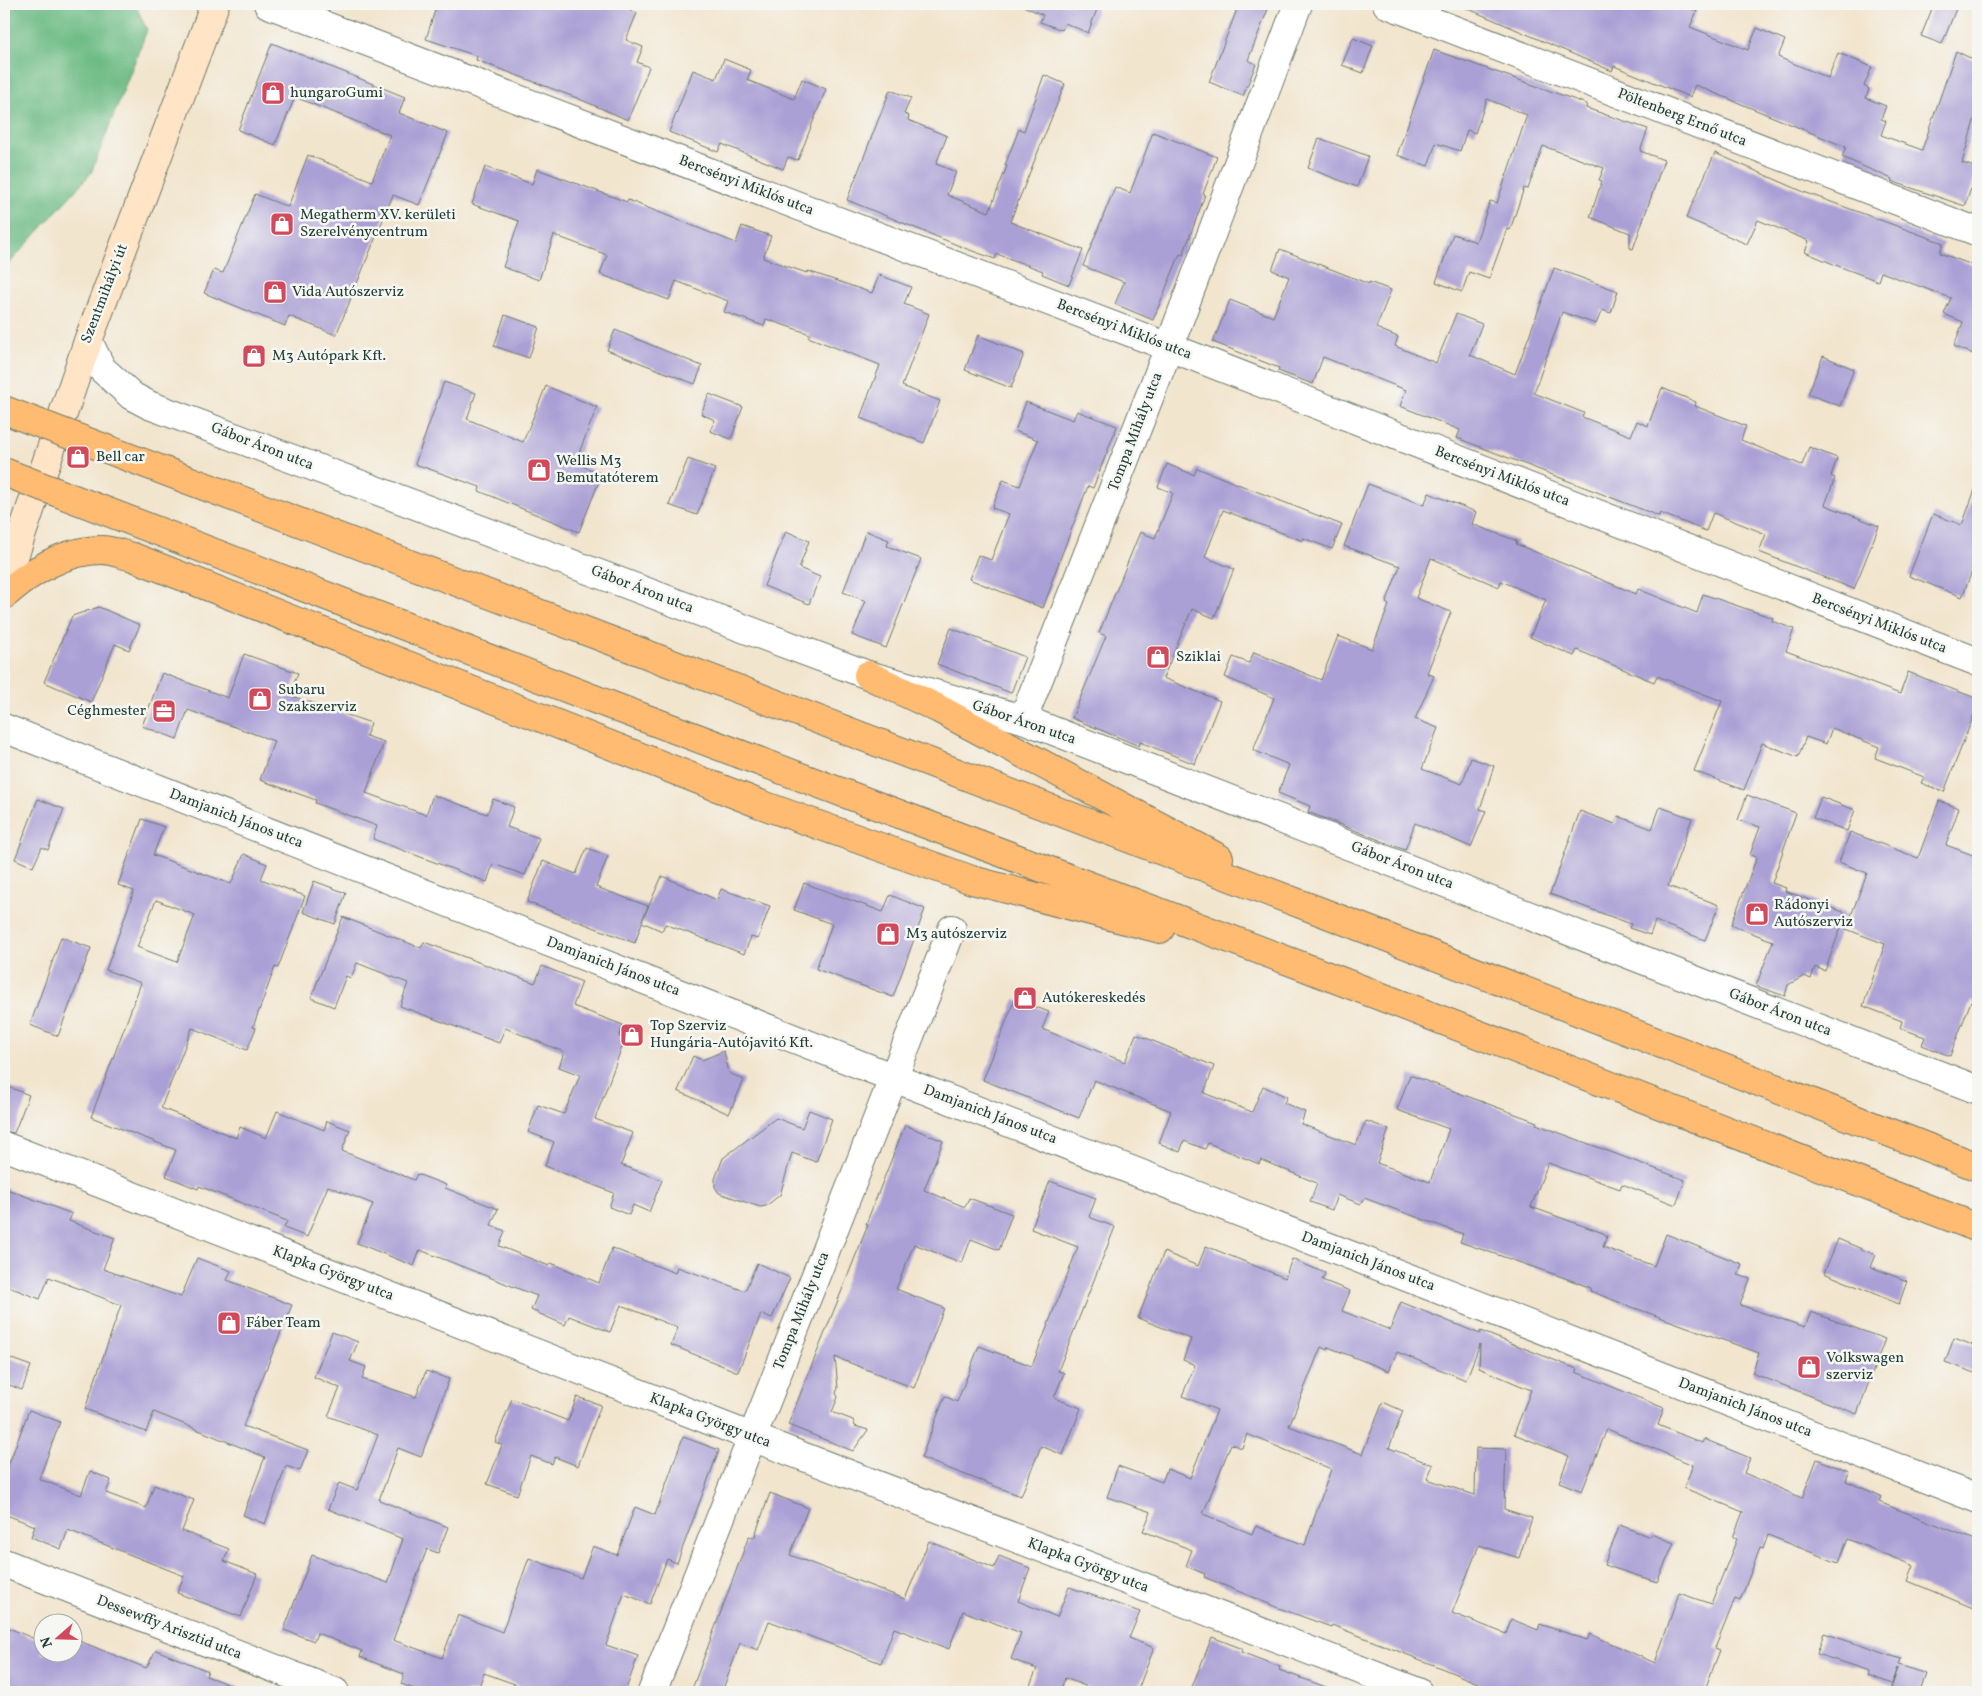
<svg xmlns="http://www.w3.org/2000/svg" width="1982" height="1696" font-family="Vollkorn,serif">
  <rect width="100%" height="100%" fill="#f6f6f2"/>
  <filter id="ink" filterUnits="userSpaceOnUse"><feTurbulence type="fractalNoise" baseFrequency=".02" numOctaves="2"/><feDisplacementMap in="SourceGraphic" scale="10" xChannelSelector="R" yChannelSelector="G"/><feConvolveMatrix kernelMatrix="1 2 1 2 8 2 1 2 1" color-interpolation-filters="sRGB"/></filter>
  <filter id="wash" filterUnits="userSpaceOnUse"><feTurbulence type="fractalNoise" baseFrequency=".0096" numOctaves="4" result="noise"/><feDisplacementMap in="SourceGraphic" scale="20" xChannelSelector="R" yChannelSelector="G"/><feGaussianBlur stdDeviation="1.12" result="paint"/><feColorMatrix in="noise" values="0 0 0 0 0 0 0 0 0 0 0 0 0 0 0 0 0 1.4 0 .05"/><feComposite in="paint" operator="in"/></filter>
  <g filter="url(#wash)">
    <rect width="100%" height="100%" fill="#f2e5ce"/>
    <polygon fill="#6ebc85" stroke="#467c5c" points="4,4 135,4 147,30 91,173 7,266 4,267"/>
    <g id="blocks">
      <g fill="#aba0d5" fill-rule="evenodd">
        <polygon points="437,4 614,4 637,13 626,40 643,47 637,62 649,67 628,120 577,98 476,60 477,56 426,39"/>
        <polygon points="1019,4 1099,4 1088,33 1065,23 1062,30 1040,22 1043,15"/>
        <polygon points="1239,4 1270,4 1248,60 1256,64 1243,96 1209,82"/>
        <polygon points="1457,4 1680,4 1697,11 1690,27 1748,50 1757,28 1785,40 1778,57 1828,78 1838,53 1872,67 1864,86 1869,89 1866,98 1886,106 1881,119 1886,121 1881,135 1922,150 1956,51 1978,62 1978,107 1962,163 1978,168 1965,206 1891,181 1892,179 1842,157 1846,147 1695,85 1690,97 1614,66 1612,71"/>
        <polygon points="1934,4 1958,4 1942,44 1921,36"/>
        <polygon points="1353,38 1373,46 1363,73 1342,65"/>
        <polygon points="272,43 405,97 399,113 448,133 419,205 393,195 336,335 289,316 285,326 204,293 214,270 223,273 255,194 288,207 308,155 372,181 390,135 295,97 275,145 238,130"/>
        <polygon points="1434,50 1587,104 1586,108 1648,129 1640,151 1664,160 1633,249 1630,248 1630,233 1590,217 1602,181 1599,180 1604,168 1543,146 1528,189 1524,188 1510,230 1507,229 1489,279 1469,272 1462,292 1436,282 1453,234 1476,242 1490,201 1497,203 1527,115 1487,99 1475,133 1467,130 1460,151 1436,143 1428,166 1397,155"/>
        <polygon points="724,59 751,70 747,80 794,99 802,79 826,89 798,160 788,157 783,169 722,144 718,152 669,132 693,70 716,79"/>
        <polygon points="1044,75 1065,84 1010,222 1083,250 1069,285 1042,274 1043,271 997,254 995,259 967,249 847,200 890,90 911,98 904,114 909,116 908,120 947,136 936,164 956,172 947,195 989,212 1007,166 1005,165 1019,129 1024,131"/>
        <polygon points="1153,132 1217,157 1203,194 1205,195 1183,255 1180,254 1153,320 1115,304 1124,282 1083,266 1115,187 1130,193"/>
        <polygon points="1319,138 1368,156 1357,187 1308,168"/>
        <polygon points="1715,153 1804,192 1943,243 1940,253 1978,267 1978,356 1954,346 1963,322 1944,314 1951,298 1881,272 1878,281 1838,266 1805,252 1809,241 1758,220 1747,244 1686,218"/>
        <polygon points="485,167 532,184 537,169 627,202 628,200 736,243 742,226 771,236 763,258 807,273 808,271 872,293 879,275 911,287 904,304 929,314 902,386 940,401 924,443 860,418 880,365 808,337 810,334 766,319 764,326 724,312 728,301 676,281 669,300 600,274 607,255 554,235 539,280 503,267 519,221 472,204"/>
        <polygon points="1280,249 1369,284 1369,282 1391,290 1376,328 1398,337 1395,346 1436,363 1456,314 1482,324 1470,355 1515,374 1554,268 1618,291 1611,313 1602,310 1596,324 1562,312 1534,393 1584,413 1582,417 1631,436 1637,421 1648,426 1662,388 1696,402 1695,406 1746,426 1741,440 1802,465 1809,447 1837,458 1831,476 1835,478 1825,505 1879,526 1854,589 1759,552 1766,534 1713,513 1706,531 1660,513 1659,516 1457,438 1460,430 1400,406 1406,390 1323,357 1313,384 1278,371 1279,368 1213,342 1230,300 1273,317 1289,277 1272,270"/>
        <polygon points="505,315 539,327 529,358 494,346"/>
        <polygon points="615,330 702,366 695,384 607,350"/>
        <polygon points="978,335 1024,354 1011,388 965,370"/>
        <polygon points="1823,356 1854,369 1840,406 1808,394"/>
        <polygon points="444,382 476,393 467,419 523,442 546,386 597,407 575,463 602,474 579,532 479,491 480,487 415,464"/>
        <polygon points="709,394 743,407 731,439 710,431 715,420 701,414"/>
        <polygon points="1026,402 1073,420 1077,411 1117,426 1093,488 1088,486 1051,583 1052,584 1043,608 969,579 978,555 991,560 1009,514 992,508 1003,480 1020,486 1038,440 1015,431"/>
        <polygon points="688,459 715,469 697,515 669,505"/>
        <polygon points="1167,464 1194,475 1197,468 1342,525 1332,549 1303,538 1303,541 1223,510 1205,557 1234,569 1214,618 1192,609 1163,678 1220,701 1195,764 1140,742 1139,746 1072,718 1106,636 1099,633 1140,532 1155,538 1173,493 1158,487"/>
        <polygon points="1368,484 1424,505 1429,493 1476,512 1472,524 1517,541 1516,544 1636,594 1638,589 1697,613 1703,594 1773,618 1772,621 1794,629 1786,651 1900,694 1908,672 1978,699 1978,704 1944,792 1921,783 1924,777 1875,758 1879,747 1832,728 1826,744 1806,737 1798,757 1762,743 1744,790 1694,771 1722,701 1657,676 1654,682 1577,650 1574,656 1530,637 1546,600 1501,581 1499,587 1431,558 1416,598 1451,612 1427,673 1434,676 1415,719 1438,728 1422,769 1462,784 1471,758 1494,766 1480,809 1486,811 1471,847 1415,823 1405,850 1308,812 1310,806 1278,793 1289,765 1253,750 1274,698 1225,677 1233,657 1249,663 1254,652 1321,680 1338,636 1372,649 1389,605 1386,603 1400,566 1344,546"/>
        <polygon points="1976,487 1978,487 1978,556 1962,597 1909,576 1933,514 1962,525"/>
        <polygon points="786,531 809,541 799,568 820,577 809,604 764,586"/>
        <polygon points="866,531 889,540 887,546 921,559 886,648 852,635 866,601 843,592"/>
        <polygon points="99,607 140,625 129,650 115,644 91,702 44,682 72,616"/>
        <polygon points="951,628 1025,657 1011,693 937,664"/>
        <polygon points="244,654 298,673 289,695 371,723 366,736 384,742 366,793 426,815 433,795 487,814 493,799 514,807 507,827 539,838 525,875 493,864 487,882 373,839 377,826 315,803 316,800 260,780 274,741 188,710 177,739 142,726 162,673 228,698"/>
        <polygon points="1747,795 1796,813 1772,883 1786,888 1785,891 1846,913 1825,971 1815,967 1811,979 1804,976 1788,985 1785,996 1756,986 1773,941 1731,925 1757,857 1750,855 1760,827 1738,820"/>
        <polygon points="1821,797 1855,810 1847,831 1813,818"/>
        <polygon points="38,799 64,809 48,850 42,847 33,867 15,859"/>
        <polygon points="1939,801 1959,808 1946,845 1978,857 1978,1004 1971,1001 1950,1056 1922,1045 1925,1037 1900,1028 1902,1021 1863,1006 1885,944 1846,929 1867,873 1839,862 1850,832 1918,858"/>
        <polygon points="1660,807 1692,818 1668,886 1719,905 1705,940 1655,921 1650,935 1629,928 1631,924 1550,894 1580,811 1615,824 1618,816 1652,829"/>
        <path d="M142,819L164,827L153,855L231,884L244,854L267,864L261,879L305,896L278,968L275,967L253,1027L256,1028L247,1050L192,1028L161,1108L236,1138L240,1127L266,1138L277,1111L324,1130L327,1121L350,1130L342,1151L414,1180L417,1174L446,1185L445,1188L498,1209L491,1225L505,1231L499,1246L549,1266L551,1263L599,1283L612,1248L675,1273L677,1267L745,1291L757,1263L790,1278L772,1318L761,1314L738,1372L671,1345L678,1328L621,1305L610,1332L569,1316L565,1325L531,1310L537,1296L461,1266L420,1250L414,1266L357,1243L373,1204L328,1186L307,1237L284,1228L287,1221L199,1186L198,1189L166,1176L176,1150L91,1117L141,983L106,970L134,891L118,885ZM156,900L195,915L177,962L137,947Z"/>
        <polygon points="587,848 608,856 596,887 648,906 642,921 662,876 717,900 721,889 770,906 758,939 751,937 744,954 665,924 662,931 642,922 635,943 527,902 543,861 576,874"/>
        <polygon points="314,881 346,893 335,924 303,912"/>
        <polygon points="804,883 883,912 890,895 925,909 893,997 816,969 832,924 794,910"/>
        <polygon points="343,917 421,948 424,942 535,983 542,966 582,982 573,1006 623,1025 619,1037 625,1039 595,1119 633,1133 621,1165 662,1180 649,1212 633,1205 629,1215 609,1207 614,1193 545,1166 554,1142 528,1132 538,1105 564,1114 580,1075 559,1067 564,1052 505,1028 499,1043 400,1006 408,983 357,963 351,978 346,976 334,1007 311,998"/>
        <polygon points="61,937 91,948 58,1036 30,1025"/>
        <polygon points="1015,999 1049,1012 1042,1029 1125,1062 1136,1034 1214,1066 1204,1093 1252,1112 1263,1086 1287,1097 1284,1103 1305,1112 1301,1124 1356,1145 1366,1121 1389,1129 1377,1163 1430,1182 1449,1129 1397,1110 1410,1075 1537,1122 1536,1124 1685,1180 1676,1205 1622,1184 1620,1189 1548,1163 1531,1207 1603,1233 1607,1236 1603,1247 1654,1266 1666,1234 1742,1264 1738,1275 1750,1279 1740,1305 1805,1327 1811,1312 1885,1339 1857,1414 1752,1373 1759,1353 1621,1303 1590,1291 1591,1288 1565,1278 1460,1242 1463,1234 1364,1198 1361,1204 1337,1195 1332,1210 1310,1202 1317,1183 1261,1160 1259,1164 1208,1143 1205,1149 1184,1141 1180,1152 1159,1143 1171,1111 1094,1080 1079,1118 983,1080"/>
        <polygon points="724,1051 729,1073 744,1080 729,1114 678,1091 693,1056 702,1060"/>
        <polygon points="4,1085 29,1095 14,1133 4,1131"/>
        <polygon points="809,1110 832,1119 816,1162 792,1153 780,1195 766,1206 760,1207 719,1193 715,1187 715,1179 723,1158 776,1118 802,1128"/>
        <polygon points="905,1125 943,1141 924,1190 965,1207 969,1198 1012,1214 999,1250 971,1239 962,1263 914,1244 896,1289 944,1308 914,1388 835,1357 838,1388 836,1393 838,1397 832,1412 853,1420 855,1426 868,1430 853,1451 788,1425 868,1225 866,1224"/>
        <polygon points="1050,1181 1096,1198 1089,1217 1115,1227 1058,1371 1064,1373 1054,1398 1081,1408 1063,1455 1041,1446 1021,1496 921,1458 945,1396 957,1402 979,1346 1032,1366 1078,1247 1031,1229"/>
        <polygon points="4,1188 72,1214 69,1221 115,1238 103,1269 181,1297 197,1258 231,1271 227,1280 292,1305 243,1426 308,1450 300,1471 286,1466 265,1524 243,1515 265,1457 154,1412 146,1432 85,1409 121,1305 49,1277 40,1299 4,1285"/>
        <polygon points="1838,1239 1876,1255 1871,1267 1907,1281 1899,1304 1824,1273"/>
        <path d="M1206,1246L1285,1278L1292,1259L1325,1273L1322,1280L1350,1291L1342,1311L1390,1330L1401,1302L1480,1334V1331L1577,1369L1576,1372L1664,1408L1658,1425L1702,1443L1704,1439L1750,1458L1744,1473L1802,1498L1817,1459L1849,1472L1846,1481L1881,1496L1879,1502L1978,1541V1610L1908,1581L1914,1566L1848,1539L1838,1563L1768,1535L1763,1549L1760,1548L1740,1601L1735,1599L1715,1648L1720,1650L1704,1692H1485L1487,1687L1441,1668L1332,1625L1331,1627L1276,1607L1204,1577L1205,1574L1186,1566L1192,1550L1143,1531L1151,1512L1107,1497L1118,1466L1162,1482L1167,1469L1190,1478L1217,1410L1182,1396L1195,1365L1183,1360L1191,1339L1138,1318L1164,1252L1198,1266ZM1480,1344L1479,1368L1531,1390L1514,1434L1569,1456L1559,1482L1582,1491L1607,1429L1693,1465L1684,1488L1743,1512L1733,1537L1737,1539L1711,1604L1679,1593L1655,1663L1590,1634L1587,1640L1540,1624L1538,1630L1511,1619L1506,1634L1452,1613L1479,1545L1519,1558L1532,1518L1504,1509L1506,1449L1476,1448L1475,1495L1427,1479L1433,1465L1389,1448L1403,1411L1383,1402L1362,1454L1289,1426L1321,1347L1327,1350L1328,1347L1389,1371L1397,1352L1466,1380ZM1247,1434L1331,1469L1305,1545L1256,1526L1252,1534L1203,1514L1231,1444L1242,1448Z"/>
        <polygon points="332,1332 358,1342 350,1361 366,1367 362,1379 416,1397 426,1371 449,1379 421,1457 398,1448 379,1500 448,1527 438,1553 427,1549 393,1640 442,1658 458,1615 502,1632 529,1558 581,1578 593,1546 617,1555 635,1507 655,1515 683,1437 719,1450 677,1563 667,1559 650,1604 624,1594 606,1645 638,1656 625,1692 537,1692 484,1673 477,1692 422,1692 401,1684 404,1674 360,1657 362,1651 317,1633 314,1641 284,1630 312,1555 388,1583 403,1539 328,1509 339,1483 357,1490 378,1435 328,1416 340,1388 314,1377"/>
        <polygon points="1954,1338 1978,1347 1978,1374 1945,1362"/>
        <polygon points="9,1358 31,1366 22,1390 4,1383 4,1370"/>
        <polygon points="577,1397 601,1405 578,1466 555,1457 552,1464 531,1456 517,1495 487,1484 502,1445 495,1442 512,1399 568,1421"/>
        <polygon points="29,1410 60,1422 39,1479 81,1495 90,1471 111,1480 106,1493 146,1508 154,1485 194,1500 182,1531 229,1549 224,1561 257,1574 241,1617 177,1593 184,1576 68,1530 61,1549 31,1537 35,1526 4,1514 4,1477"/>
        <polygon points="770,1493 808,1508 790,1555 905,1599 929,1541 994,1568 999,1556 1030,1568 1018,1601 1057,1617 1069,1587 1140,1612 1129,1638 1154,1648 1137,1692 1100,1692 1065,1678 1060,1692 1027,1692 1037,1669 1011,1659 1021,1633 963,1611 949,1649 894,1628 881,1663 769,1621 758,1650 740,1643 722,1692 691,1692 749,1536 754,1538"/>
        <polygon points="1620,1525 1650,1537 1651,1534 1674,1543 1657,1582 1604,1565"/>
        <polygon points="4,1626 42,1642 42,1654 72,1654 77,1640 146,1668 156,1650 208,1671 206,1676 244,1690 244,1692 4,1692"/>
        <polygon points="1824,1633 1901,1659 1899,1665 1926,1674 1920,1692 1890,1692 1898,1668 1892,1684 1868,1675 1869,1671 1817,1654"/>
        <polygon points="1212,1637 1243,1649 1241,1652 1280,1667 1279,1670 1334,1690 1333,1692 1190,1692"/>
      </g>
    </g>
  </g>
  <g filter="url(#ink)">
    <use href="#blocks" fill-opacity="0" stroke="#69786a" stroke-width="1"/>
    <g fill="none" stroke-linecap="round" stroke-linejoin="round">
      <g stroke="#69786a" stroke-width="30">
        <g id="street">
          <polyline points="268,4 1169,347 1978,662"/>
          <polyline points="1387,4 1978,232"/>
          <polyline points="88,341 102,369 132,396 149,405 868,675 1023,719 1978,1090"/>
          <polyline points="1023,719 1169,347 1298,4"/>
          <polyline points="4,728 894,1078 1978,1499"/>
          <polyline points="4,1146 752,1437 1418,1692"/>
          <polyline points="4,1563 335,1692"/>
          <polyline points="652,1692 952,929"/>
        </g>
      </g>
      <g stroke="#69786a" stroke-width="30">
        <polyline id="secondary" points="4,586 88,341 215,4"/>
      </g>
      <g stroke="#69786a" stroke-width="30">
        <g id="primary">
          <path d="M4,595C31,572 64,550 102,550C112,550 123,555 133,557L760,804L972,880L1160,929"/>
          <polyline points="633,649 1327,914 1978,1167"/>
          <polyline points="868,675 939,709 1219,858"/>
          <polyline points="602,702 1302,966 1978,1228"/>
        </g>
      </g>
      <use href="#street" stroke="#fff" stroke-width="28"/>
      <use href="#secondary" stroke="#ffe4c6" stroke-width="28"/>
      <use href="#primary" stroke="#ffbb71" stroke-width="28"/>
      <g stroke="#69786a" stroke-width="30" stroke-linecap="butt">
        <g id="primary-bridge">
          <polyline points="4,410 633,649"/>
          <polyline points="4,472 602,702"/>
        </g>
      </g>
      <use href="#primary-bridge" stroke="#ffbb71" stroke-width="28"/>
    </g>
  </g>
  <defs>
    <g id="shop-square" transform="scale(1.25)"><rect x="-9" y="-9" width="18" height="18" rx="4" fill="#d1495b" stroke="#f6f6f2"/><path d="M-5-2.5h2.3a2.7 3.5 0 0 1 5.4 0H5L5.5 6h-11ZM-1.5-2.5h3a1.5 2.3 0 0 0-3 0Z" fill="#fff"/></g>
    <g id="office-square" transform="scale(1.25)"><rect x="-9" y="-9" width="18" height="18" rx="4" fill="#d1495b" stroke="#f6f6f2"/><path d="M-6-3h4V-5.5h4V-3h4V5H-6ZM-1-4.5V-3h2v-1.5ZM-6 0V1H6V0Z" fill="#fff"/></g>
  </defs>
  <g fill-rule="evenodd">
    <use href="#shop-square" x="273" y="93"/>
    <use href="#shop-square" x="282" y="224"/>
    <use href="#shop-square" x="275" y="292"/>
    <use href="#shop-square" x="254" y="356"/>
    <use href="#shop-square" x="78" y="457"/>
    <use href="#shop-square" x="539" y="470"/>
    <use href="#shop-square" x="1158" y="657"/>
    <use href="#shop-square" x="260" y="699"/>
    <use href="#office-square" x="164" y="711"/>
    <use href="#shop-square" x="1757" y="914"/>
    <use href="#shop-square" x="888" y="934"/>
    <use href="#shop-square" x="1025" y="998"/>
    <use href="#shop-square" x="632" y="1035"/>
    <use href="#shop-square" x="229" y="1323"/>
    <use href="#shop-square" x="1809" y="1367"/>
  </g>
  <g text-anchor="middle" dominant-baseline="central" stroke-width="5" stroke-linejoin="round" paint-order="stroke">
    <g font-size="15" fill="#1f3d34" stroke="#f6f6f2" text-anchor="start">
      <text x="290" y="93">hungaroGumi</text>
      <text x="300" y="215">Megatherm XV. kerületi<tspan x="300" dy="17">Szerelvénycentrum</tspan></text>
      <text x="292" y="292">Vida Autószerviz</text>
      <text x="272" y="356">M3 Autópark Kft.</text>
      <text x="96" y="457">Bell car</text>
      <text x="556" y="461">Wellis M3<tspan x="556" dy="17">Bemutatóterem</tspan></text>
      <text x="1176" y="657">Sziklai</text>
      <text x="278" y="690">Subaru<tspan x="278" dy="17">Szakszerviz</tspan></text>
      <text x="146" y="711" text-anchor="end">Céghmester</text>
      <text x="1774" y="905">Rádonyi<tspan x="1774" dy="17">Autószerviz</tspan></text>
      <text x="906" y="934">M3 autószerviz</text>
      <text x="1042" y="998">Autókereskedés</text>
      <text x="650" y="1026">Top Szerviz<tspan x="650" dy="17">Hungária-Autójavitó Kft.</tspan></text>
      <text x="246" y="1323">Fáber Team</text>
      <text x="1826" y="1358">Volkswagen<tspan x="1826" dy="17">szerviz</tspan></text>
    </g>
    <g font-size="15" fill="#1f3d34" stroke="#f6f6f2">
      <text transform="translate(1682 118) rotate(21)">Pöltenberg Ernő utca</text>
      <text transform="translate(746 186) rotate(21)">Bercsényi Miklós utca</text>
      <text transform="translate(105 294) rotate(-69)">Szentmihályi út</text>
      <text transform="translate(1124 330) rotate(21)">Bercsényi Miklós utca</text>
      <text transform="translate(1136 432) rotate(-69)">Tompa Mihály utca</text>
      <text transform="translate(262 447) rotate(21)">Gábor Áron utca</text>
      <text transform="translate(1502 477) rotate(21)">Bercsényi Miklós utca</text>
      <text transform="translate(642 590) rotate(21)">Gábor Áron utca</text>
      <text transform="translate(1879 624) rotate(21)">Bercsényi Miklós utca</text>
      <text transform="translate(1024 723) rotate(19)">Gábor Áron utca</text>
      <text transform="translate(236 819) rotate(21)">Damjanich János utca</text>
      <text transform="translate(1402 866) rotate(21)">Gábor Áron utca</text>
      <text transform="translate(613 967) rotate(21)">Damjanich János utca</text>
      <text transform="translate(1780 1013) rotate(21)">Gábor Áron utca</text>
      <text transform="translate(990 1115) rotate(21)">Damjanich János utca</text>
      <text transform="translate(1368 1262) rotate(21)">Damjanich János utca</text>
      <text transform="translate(333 1274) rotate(21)">Klapka György utca</text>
      <text transform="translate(802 1311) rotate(-68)">Tompa Mihály utca</text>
      <text transform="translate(1745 1408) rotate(21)">Damjanich János utca</text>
      <text transform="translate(710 1421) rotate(21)">Klapka György utca</text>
      <text transform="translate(1088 1566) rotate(21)">Klapka György utca</text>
      <text transform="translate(169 1628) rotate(21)">Dessewffy Arisztid utca</text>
    </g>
  </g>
  <rect width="1982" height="1696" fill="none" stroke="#f6f6f2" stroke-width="20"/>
  <g transform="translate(58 1638) rotate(250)"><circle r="24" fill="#f6f6f2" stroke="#a0aca6"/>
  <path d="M0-4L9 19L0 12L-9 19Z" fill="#d1495b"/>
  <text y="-8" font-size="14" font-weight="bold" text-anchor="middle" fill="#1f3d34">N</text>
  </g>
</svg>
